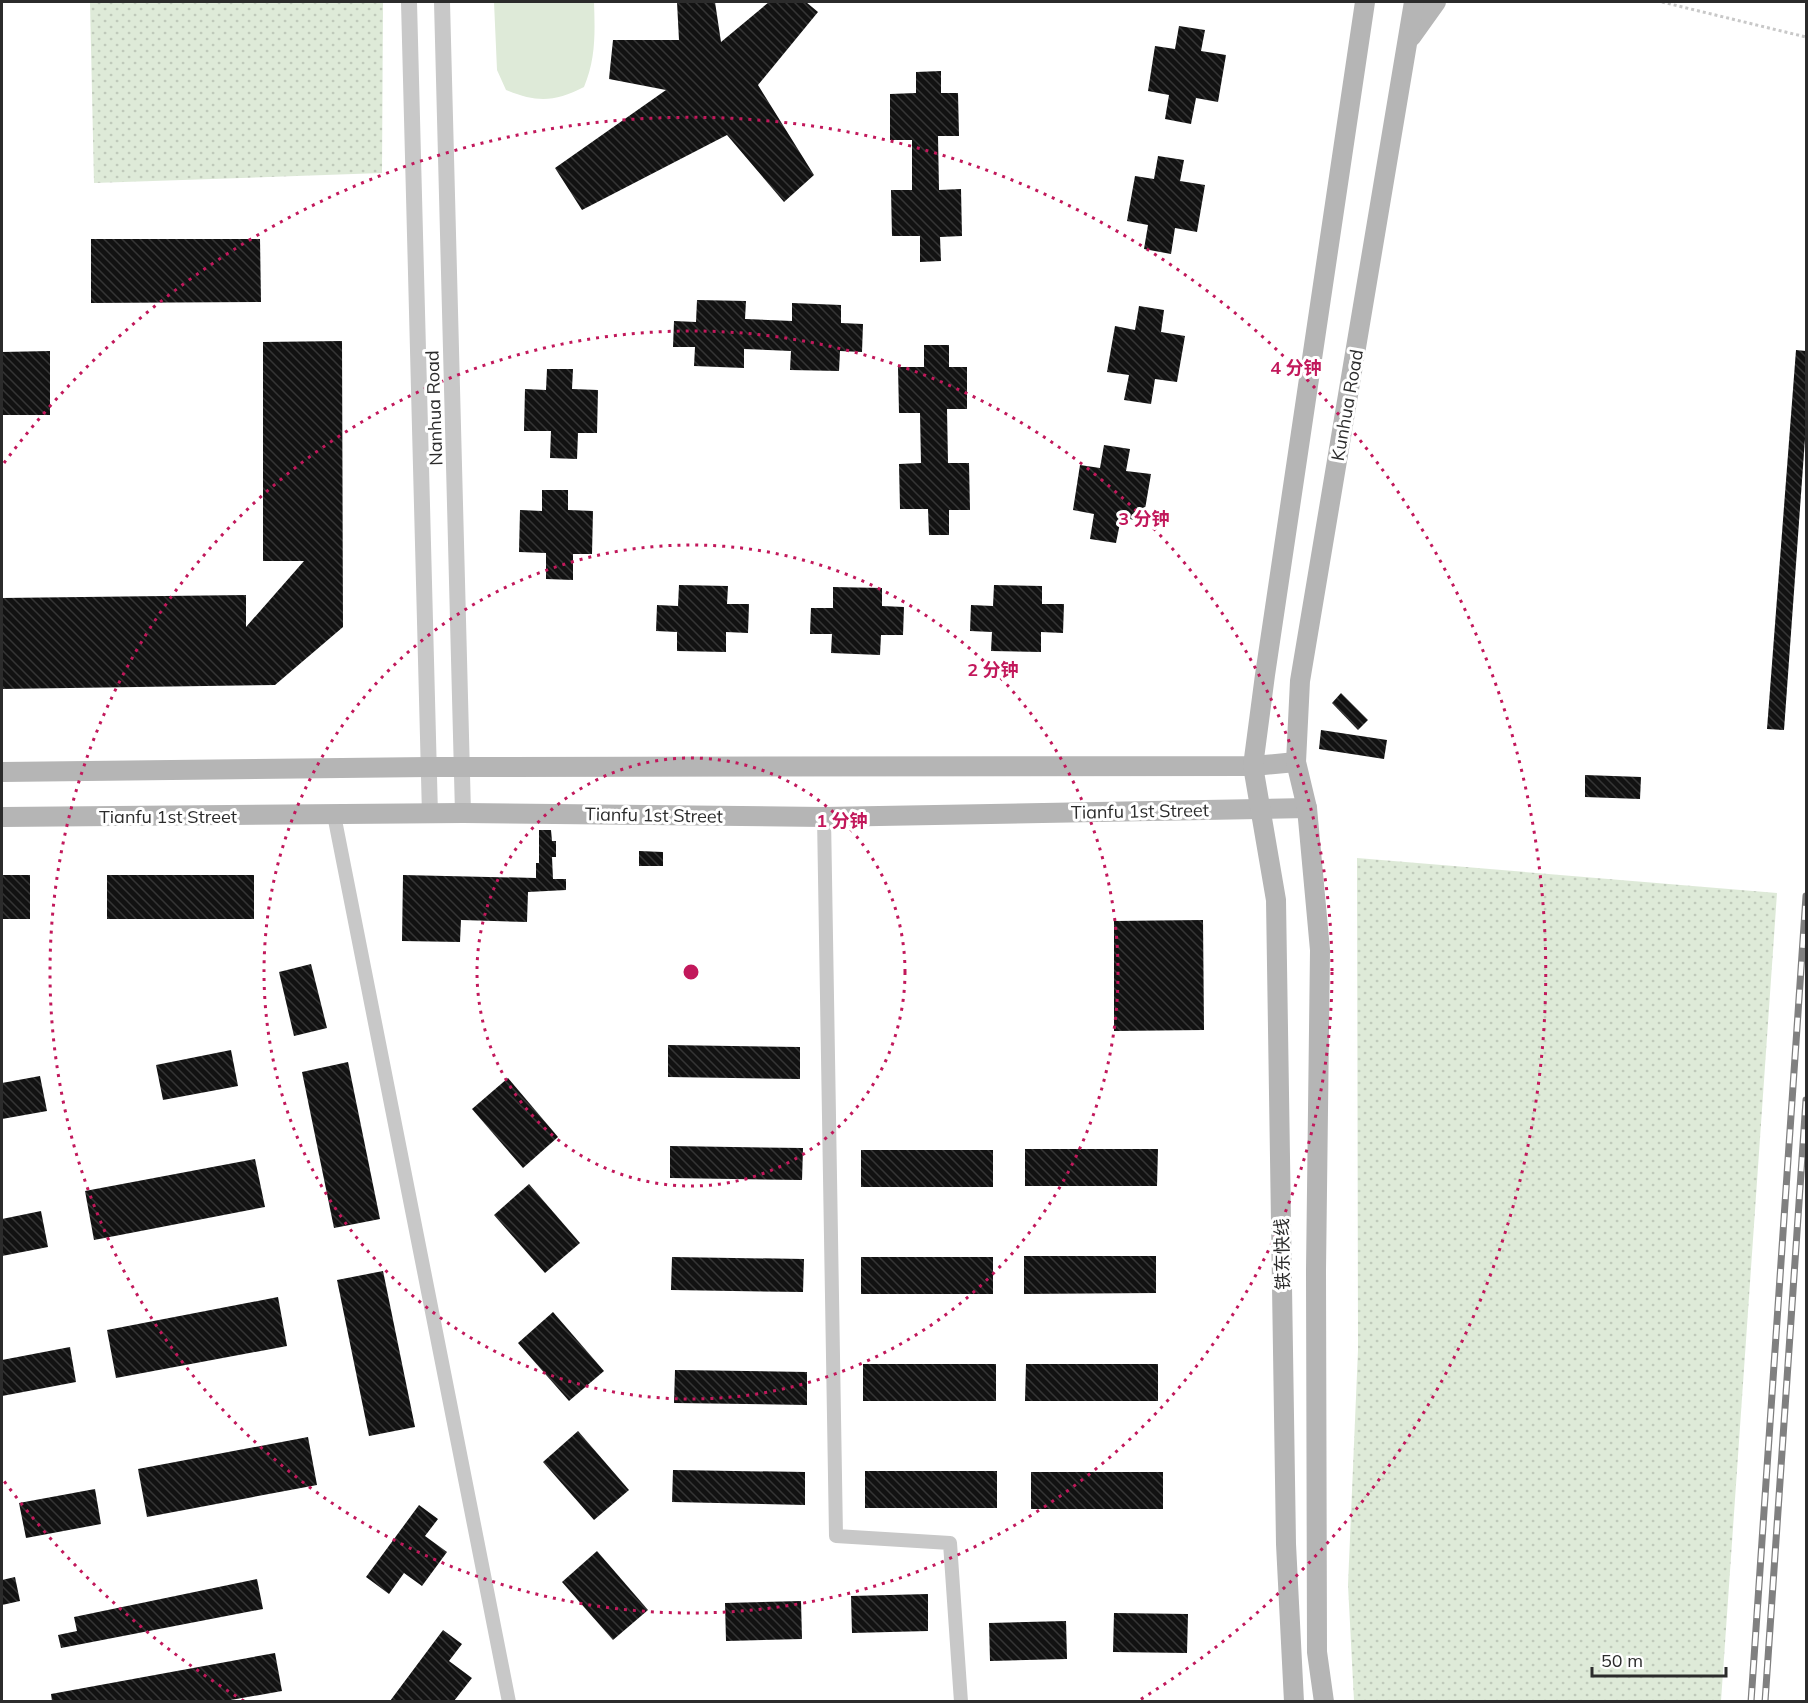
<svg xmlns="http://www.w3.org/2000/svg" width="1808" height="1703" font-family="Mulish,'Noto Sans SC',sans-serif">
  <defs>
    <pattern id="grass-dots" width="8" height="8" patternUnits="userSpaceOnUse" patternTransform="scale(1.5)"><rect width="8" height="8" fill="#deead8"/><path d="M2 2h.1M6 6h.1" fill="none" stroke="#bfc9ba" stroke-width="1.8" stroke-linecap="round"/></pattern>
    <pattern id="building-back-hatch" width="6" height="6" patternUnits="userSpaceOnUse" patternTransform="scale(1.5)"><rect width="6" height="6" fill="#121212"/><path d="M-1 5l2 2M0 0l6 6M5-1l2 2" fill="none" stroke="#353535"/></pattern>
  </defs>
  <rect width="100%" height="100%" fill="#fff"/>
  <g fill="url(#grass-dots)">
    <polygon points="90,2 383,2 382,173 94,183"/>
    <polygon points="1357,858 1777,893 1721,1701 1354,1701 1348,1585 1358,1350"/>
  </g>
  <path fill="#deead8" d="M494,2H594C595,32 596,59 584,87C555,102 537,103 506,90L497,70Z"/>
  <g fill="url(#building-back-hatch)">
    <polygon points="677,2 715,2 721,42 769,2 806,2 818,12 758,85 814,175 784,202 727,135 582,210 555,168 666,90 609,79 613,40 679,40"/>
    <polygon points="1179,26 1205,30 1201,51 1226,55 1218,102 1196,98 1191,124 1165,119 1169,95 1148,91 1155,46 1175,49"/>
    <polygon points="941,71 941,93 958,93 959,136 938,136 939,190 961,189 962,236 940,237 941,261 920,262 920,236 892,236 891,190 912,190 912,140 890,140 890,94 916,93 916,72"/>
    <polygon points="1158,156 1184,160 1180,181 1205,185 1197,232 1175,228 1171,254 1144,249 1148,225 1127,221 1135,176 1154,179"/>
    <polygon points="91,239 260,239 261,302 91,303"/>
    <polygon points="697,300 746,301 745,319 792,321 792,303 841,305 841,323 863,324 862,352 840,351 839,371 790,370 791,351 744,349 744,368 694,366 695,347 673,347 674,321 696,322"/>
    <polygon points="1139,306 1164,310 1161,332 1185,336 1177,382 1155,379 1151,404 1124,400 1129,375 1107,372 1115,326 1135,330"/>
    <polygon points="342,341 343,627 275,685 2,689 2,598 246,595 246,627 304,561 263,561 263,342"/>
    <polygon points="924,345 949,345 949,367 967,367 967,409 947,409 948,463 969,463 970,510 949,510 949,535 929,535 928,509 900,509 899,464 921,463 920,413 899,413 898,367 924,367"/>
    <polygon points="1796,350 1806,351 1806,425 1784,730 1767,729"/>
    <polygon points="50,351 50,415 2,415 2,352"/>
    <polygon points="547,369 573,369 572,389 598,390 597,433 578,433 577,459 550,458 551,431 524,431 525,389 546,390"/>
    <polygon points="1104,445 1130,449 1126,471 1151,474 1143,521 1121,518 1116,543 1090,539 1094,514 1073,510 1080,465 1100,468"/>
    <polygon points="542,490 568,490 568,510 593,511 592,554 573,554 573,580 546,579 546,553 519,552 520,510 542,511"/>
    <polygon points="679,585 728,586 727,604 749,604 748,633 726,632 726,652 677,651 677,632 656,631 657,605 678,606"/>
    <polygon points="994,585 1042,586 1042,604 1064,604 1063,633 1041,632 1041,652 991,651 992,632 970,631 971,605 993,606"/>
    <polygon points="833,587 882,588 882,606 904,607 903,635 881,635 880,655 831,653 832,634 810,634 811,608 833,608"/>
    <polygon points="1341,693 1368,720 1358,730 1332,703"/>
    <polygon points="1321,730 1387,740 1384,759 1319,749"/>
    <polygon points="1585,775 1641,777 1640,799 1585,797"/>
    <polygon points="539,830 551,830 552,841 556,841 556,857 552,857 553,879 566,879 566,890 528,892 527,922 461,920 460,942 402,941 403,875 536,878 536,863 539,863"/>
    <polygon points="639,851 663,852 663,866 639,866"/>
    <rect x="2" y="875" width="28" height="44"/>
    <rect x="107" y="875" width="147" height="44"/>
    <polygon points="1203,920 1204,1030 1114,1031 1114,921"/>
    <polygon points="311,964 327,1028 294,1036 279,972"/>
    <polygon points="668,1045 800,1047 800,1079 668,1077"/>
    <polygon points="231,1050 238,1086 163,1100 156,1065"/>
    <polygon points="348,1062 380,1219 334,1228 302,1072"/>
    <polygon points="40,1076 47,1111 2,1119 2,1083"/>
    <polygon points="508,1078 558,1137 523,1168 472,1109"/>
    <polygon points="670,1146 803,1148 802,1180 670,1178"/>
    <polygon points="1025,1149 1158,1149 1157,1186 1025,1186"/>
    <rect x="861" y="1150" width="132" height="37"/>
    <polygon points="255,1159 265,1207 94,1240 85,1191"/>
    <polygon points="529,1184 580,1243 545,1273 494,1215"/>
    <polygon points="41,1211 48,1247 2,1256 2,1219"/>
    <polygon points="1024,1256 1156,1256 1156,1293 1024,1294"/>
    <polygon points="672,1257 804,1259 803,1292 671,1290"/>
    <rect x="861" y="1257" width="132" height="37"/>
    <polygon points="383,1271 415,1427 369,1436 337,1280"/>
    <polygon points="278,1297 287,1346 116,1378 107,1330"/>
    <polygon points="553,1312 604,1371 569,1401 518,1343"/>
    <polygon points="70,1347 76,1382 2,1396 2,1360"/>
    <rect x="863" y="1364" width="133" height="37"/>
    <polygon points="1026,1364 1158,1364 1158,1401 1025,1401"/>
    <polygon points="675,1370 807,1372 807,1405 674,1403"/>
    <polygon points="578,1431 629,1490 594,1520 543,1462"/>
    <polygon points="308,1437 317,1485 147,1517 138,1469"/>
    <polygon points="673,1470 805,1472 805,1505 672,1502"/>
    <rect x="865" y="1471" width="132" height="37"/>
    <rect x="1031" y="1472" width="132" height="37"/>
    <polygon points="95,1489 101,1524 26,1538 19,1503"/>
    <polygon points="419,1505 438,1519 425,1536 447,1552 422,1586 404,1573 389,1594 366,1577"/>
    <polygon points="597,1551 648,1610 613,1640 562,1582"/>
    <polygon points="15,1577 20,1601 2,1605 2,1580"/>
    <polygon points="257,1579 263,1609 61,1648 58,1635 77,1631 74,1617"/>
    <polygon points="928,1594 928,1631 852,1633 851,1596"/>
    <polygon points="801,1601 802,1639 726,1641 725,1603"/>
    <polygon points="1114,1613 1188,1614 1187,1653 1113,1652"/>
    <polygon points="1066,1621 1067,1659 990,1661 989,1623"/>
    <polygon points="443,1630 462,1644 449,1661 472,1678 454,1701 390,1701"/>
    <polygon points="275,1653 282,1691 225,1701 52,1701 51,1694"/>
  </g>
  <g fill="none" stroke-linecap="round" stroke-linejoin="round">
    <polyline stroke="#c8c8c8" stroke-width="3" stroke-dasharray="3 3" stroke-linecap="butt" points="1662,2 1806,37"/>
    <g stroke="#c8c8c8" stroke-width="14">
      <polyline points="334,815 509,1702"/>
      <polyline points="824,817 836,1536 950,1543 961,1702"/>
    </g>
    <g stroke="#c8c8c8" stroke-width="16">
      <polyline points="409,2 430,815"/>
      <polyline points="442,2 463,813"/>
    </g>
    <g stroke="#b5b5b5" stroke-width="20">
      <polyline points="1411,37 1436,2"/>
      <polyline points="2,772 429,767 1253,766 1296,762"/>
      <polyline points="2,817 463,813 824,817 1307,808"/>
      <polyline points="1294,1702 1286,1544 1276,900 1253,766 1265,675 1365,2"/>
      <polyline points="1324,1702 1317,1652 1316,1270 1320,950 1307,808 1296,762 1300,681 1414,2"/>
    </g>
    <g stroke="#808080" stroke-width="7">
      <g id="rail">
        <polyline points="1751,1702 1806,896"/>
        <polyline points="1765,1702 1806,1100"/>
      </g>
    </g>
    <use href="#rail" stroke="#fff" stroke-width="4.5" stroke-dasharray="14" stroke-linecap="butt"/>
  </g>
  <g fill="none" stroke="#c2185b" stroke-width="3" stroke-dasharray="3 6">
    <circle cx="691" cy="972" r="214"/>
    <circle cx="691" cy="972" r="427"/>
    <circle cx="691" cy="972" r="641"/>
    <path d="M244 1701A855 855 0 0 1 4 1481M4 463A855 855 0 1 1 1138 1701"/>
  </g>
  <g text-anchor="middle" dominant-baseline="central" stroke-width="6" stroke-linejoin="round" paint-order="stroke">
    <g font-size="18" fill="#2b2b2b" stroke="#fff">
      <text transform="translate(1347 405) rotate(-80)">Kunhua Road</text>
      <text transform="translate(434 408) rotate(-92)">Nanhua Road</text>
      <text transform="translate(1140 811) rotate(-1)">Tianfu 1st Street</text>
      <text transform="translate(654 815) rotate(1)">Tianfu 1st Street</text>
      <text x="168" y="816">Tianfu 1st Street</text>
      <text transform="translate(1282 1254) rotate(-91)">铁东快线</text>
    </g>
  </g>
  <circle cx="691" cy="972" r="9" fill="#c2185b" stroke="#fff" stroke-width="3"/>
  <g font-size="18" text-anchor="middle" font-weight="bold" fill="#c2185b" stroke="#fff" stroke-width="6" stroke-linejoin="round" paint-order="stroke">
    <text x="1296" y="374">4 分钟</text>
    <text x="1144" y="525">3 分钟</text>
    <text x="993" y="676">2 分钟</text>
    <text x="842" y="827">1 分钟</text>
  </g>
  <rect width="1808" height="1703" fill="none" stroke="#2b2b2b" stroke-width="6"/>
  <path d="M1592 1667v9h134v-9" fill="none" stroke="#2b2b2b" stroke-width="3"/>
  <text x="1601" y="1667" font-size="18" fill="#2b2b2b" stroke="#ffffff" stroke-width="4.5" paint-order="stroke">50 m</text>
</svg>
